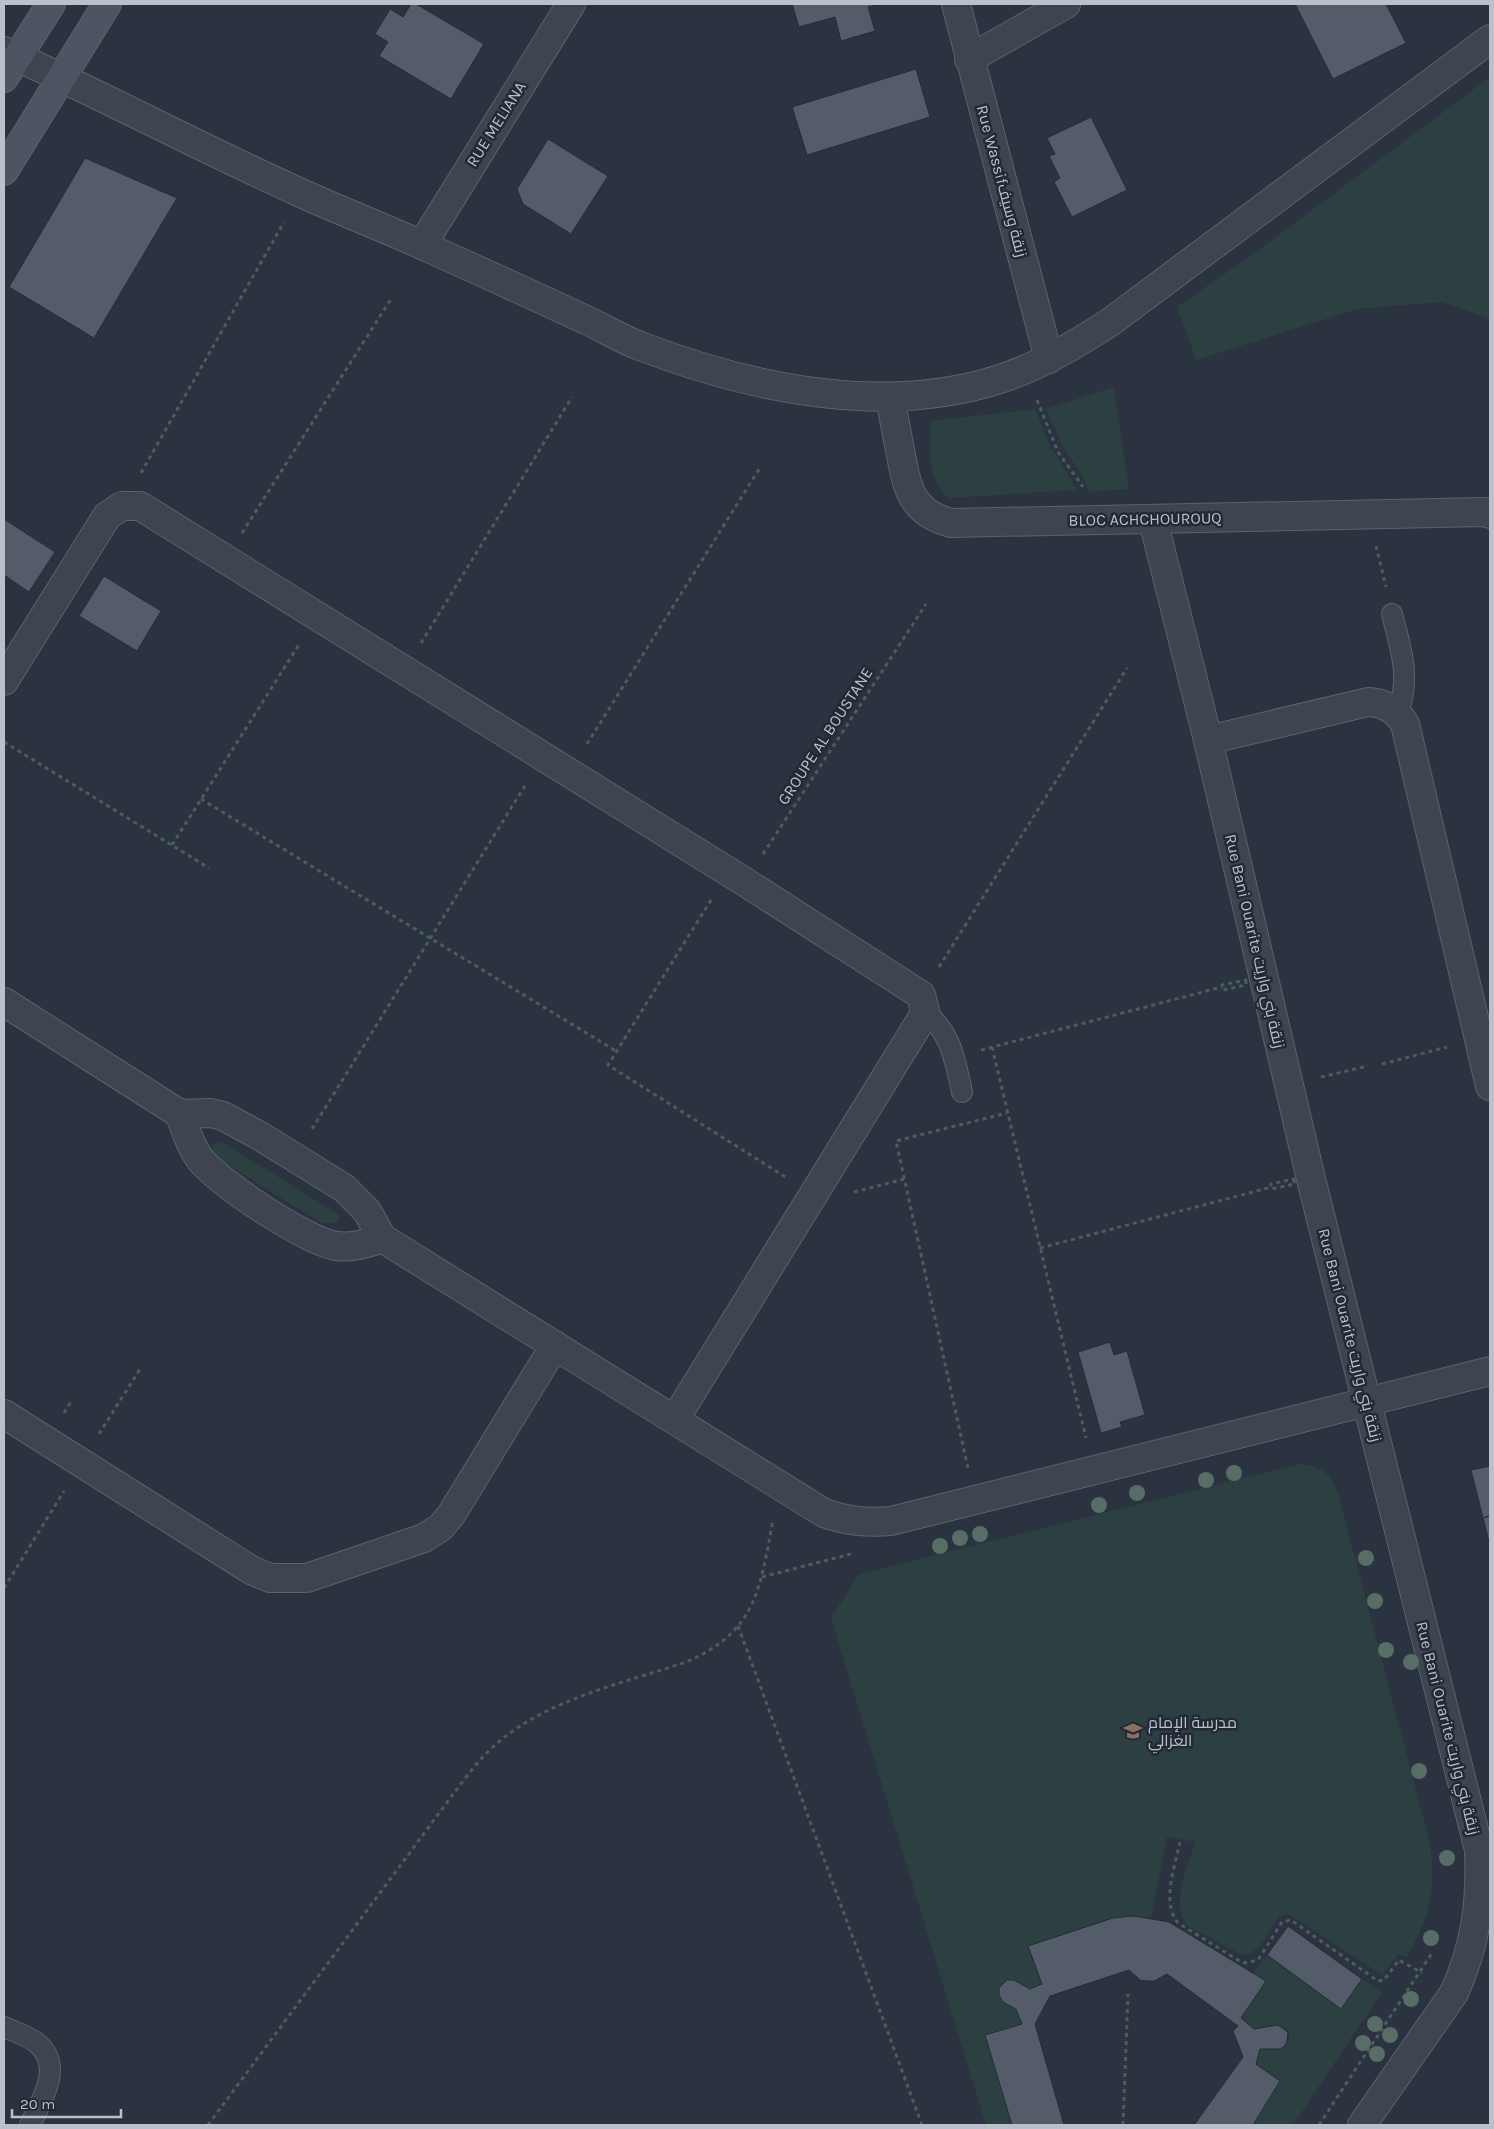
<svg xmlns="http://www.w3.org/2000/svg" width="1494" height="2129" font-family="Karla,Cairo,sans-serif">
  <rect width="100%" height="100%" fill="#2a333f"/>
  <g fill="#2d4041">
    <polygon points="1490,77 1490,319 1442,302 1357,309 1196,360 1177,307 1252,255"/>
    <polygon points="1114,387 1129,489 1090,492 1081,474 1064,449 1046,409"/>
    <path d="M1035,409L1051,447L1077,490L949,498C926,480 931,448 930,421Z"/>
    <polygon points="218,1142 225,1144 341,1216 336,1223 321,1223 214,1156 211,1151 213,1145"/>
    <path d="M1299,1464C1320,1465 1331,1474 1338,1493L1430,1844C1436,1889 1431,1918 1406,1957L1398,1954L1382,1975L1289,1914L1279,1917C1269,1931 1260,1956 1240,1954L1189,1927C1168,1905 1188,1867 1195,1842L1167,1837L1151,1917L1113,1918L1028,1947L1042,1984L1030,1989L1014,1980L1002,1983L999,1996L1003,2002L1016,2009L1022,2024L985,2035L1012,2125H986L831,1618L859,1574Z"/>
    <path d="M1267,1955L1341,2009L1362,1979L1382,1992L1293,2125H1253L1280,2081L1256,2064L1260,2049H1279L1284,2047C1303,2021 1268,2026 1254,2029L1241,2018L1253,1973Z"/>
  </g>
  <g fill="#545c6a" stroke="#252c37">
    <polygon points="411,4 416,4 484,44 451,99 379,56 388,42 375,34 390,9 403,17"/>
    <polygon points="792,4 879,4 868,7 875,31 841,41 835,17 799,27"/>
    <polygon points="1295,4 1386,4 1406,43 1333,79"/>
    <polygon points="916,69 930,117 807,155 792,107"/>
    <polygon points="1091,117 1127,190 1072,217 1054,182 1060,178 1049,156 1055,154 1047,138"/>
    <polygon points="548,139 608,176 571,234 523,204 517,189"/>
    <polygon points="85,158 177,198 94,338 9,287"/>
    <polygon points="4,519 55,552 29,592 4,575"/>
    <polygon points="104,576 161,611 137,651 79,616"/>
    <polygon points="1110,1342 1114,1355 1127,1351 1145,1415 1120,1422 1122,1427 1101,1433 1078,1352"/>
    <polygon points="1490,1466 1490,1516 1483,1518 1471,1470"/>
    <polygon points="1490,1516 1490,1546 1483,1518"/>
    <polygon points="1134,1916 1169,1922 1266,1981 1241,2018 1254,2029 1278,2025 1288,2032 1287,2042 1284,2047 1279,2049 1260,2049 1256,2064 1280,2081 1253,2125 1194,2125 1243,2057 1233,2031 1238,2026 1167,1974 1154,1981 1147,1981 1140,1980 1129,1970 1050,1996 1035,2024 1064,2125 1012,2125 985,2035 1022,2024 1016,2009 1003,2002 999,1995 999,1988 1007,1980 1014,1980 1030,1989 1042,1984 1028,1946 1113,1918"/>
    <polygon points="1288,1926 1362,1979 1341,2009 1267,1955"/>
  </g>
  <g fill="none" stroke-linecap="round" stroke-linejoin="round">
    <g stroke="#5c636d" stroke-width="22">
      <g id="lane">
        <path d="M1392,614C1401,650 1411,676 1398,713"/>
        <path d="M925,1011C951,1034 955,1059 962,1092"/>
        <path d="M4,2027C15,2032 29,2036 38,2044C64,2067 41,2101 30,2125"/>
      </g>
    </g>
    <g stroke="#5c636d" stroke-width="30">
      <g id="street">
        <polyline points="956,4 1049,359"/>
        <path d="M4,51C104,96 201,148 301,193C345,213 390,230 433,250C484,273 535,296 586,320C604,328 621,339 640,346C753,389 885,417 1003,378C1041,365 1075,345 1109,323L1490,39"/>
        <polyline points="969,59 1066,4"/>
        <polyline points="422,245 571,4"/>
        <path d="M890,397C893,415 897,433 900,450C907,487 910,512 951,523L1484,512L1490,514"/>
        <path d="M1153,520L1208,740L1311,1179L1479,1850C1481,1904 1476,1944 1454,1993L1362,2125"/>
        <polyline points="4,681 107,516 122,506 140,506 745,882 921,995 925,1011 921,1020 675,1419"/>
        <path d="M1208,740L1368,702C1386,703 1396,710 1405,724L1490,1086"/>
        <path d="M4,1002L180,1114L211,1113L223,1116L260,1136L344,1188L367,1211L382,1238L824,1513C847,1521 866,1523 891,1521L1490,1371"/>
        <path d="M180,1114C185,1129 190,1145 200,1159C217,1182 309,1243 337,1246C353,1248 367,1244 382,1238"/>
        <polyline points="4,1414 251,1570 270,1578 307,1578 424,1538 441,1527 451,1515 555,1345"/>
      </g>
    </g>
    <g stroke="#5c636d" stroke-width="30">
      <g id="secondary">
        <polyline points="4,78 51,4"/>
        <polyline points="4,171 107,4"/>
      </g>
    </g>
    <g stroke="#4c5d5f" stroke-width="3" stroke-dasharray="4 4" stroke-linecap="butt">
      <polyline points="1037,400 1058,452 1083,487"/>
      <polyline points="141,473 284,222"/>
      <polyline points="242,533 391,299"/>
      <polyline points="1376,546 1386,587"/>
      <polyline points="421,643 572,397"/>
      <polyline points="4,742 209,868"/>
      <polyline points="587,744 761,466"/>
      <polyline points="201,799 616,1051"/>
      <polyline points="172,845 300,643"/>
      <polyline points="763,854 926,604"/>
      <polyline points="711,900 608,1065 787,1178"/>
      <polyline points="939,967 1127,668"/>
      <polygon points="1246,980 1246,985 1223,990 1222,985"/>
      <polyline points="992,1047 1086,1438"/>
      <polyline points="981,1050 1222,987"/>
      <polyline points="1382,1064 1447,1047"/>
      <polyline points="1321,1077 1368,1066"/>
      <polyline points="312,1129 526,784"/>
      <polygon points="1294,1179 1295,1184 1271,1189 1271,1184"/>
      <polyline points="854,1192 904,1179"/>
      <polyline points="1040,1248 1272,1187"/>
      <polyline points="64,1413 72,1400"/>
      <polyline points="99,1434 140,1369"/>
      <polyline points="968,1468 896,1141 1007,1113"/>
      <polyline points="762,1577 851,1554"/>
      <polyline points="4,1588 64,1491"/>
      <polyline points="738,1626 922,2125"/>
      <path d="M1180,1842C1175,1867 1161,1902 1178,1923L1238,1960L1245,1963L1258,1960L1282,1922L1291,1920L1378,1981L1384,1980L1399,1960L1422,1973"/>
      <path d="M208,2125L451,1797C464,1780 478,1760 495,1745C547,1699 621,1684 686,1662C757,1632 760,1588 773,1520"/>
      <polyline points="1123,2125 1128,1994"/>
      <polyline points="1319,2125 1432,1953"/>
    </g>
    <use href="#lane" stroke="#3e4550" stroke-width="20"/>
    <use href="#street" stroke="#3e4550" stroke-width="28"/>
    <use href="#secondary" stroke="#4d5562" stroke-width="28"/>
  </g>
  <g fill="#576d65">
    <circle cx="1234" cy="1473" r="8"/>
    <circle cx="1206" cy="1480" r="8"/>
    <circle cx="1137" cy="1493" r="8"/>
    <circle cx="1099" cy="1505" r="8"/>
    <circle cx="980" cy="1534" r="8"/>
    <circle cx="960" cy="1538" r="8"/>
    <circle cx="940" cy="1546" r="8"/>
    <circle cx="1366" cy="1558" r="8"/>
    <circle cx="1375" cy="1601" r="8"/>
    <circle cx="1386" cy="1650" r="8"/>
    <circle cx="1411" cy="1662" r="8"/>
    <circle cx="1419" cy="1771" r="8"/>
    <circle cx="1447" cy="1858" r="8"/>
    <circle cx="1431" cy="1938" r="8"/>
    <circle cx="1411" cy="1999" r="8"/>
    <circle cx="1375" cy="2024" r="8"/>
    <circle cx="1390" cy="2035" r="8"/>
    <circle cx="1363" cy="2043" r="8"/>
    <circle cx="1377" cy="2054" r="8"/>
  </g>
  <defs>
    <g id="school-bare" transform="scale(1.5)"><path d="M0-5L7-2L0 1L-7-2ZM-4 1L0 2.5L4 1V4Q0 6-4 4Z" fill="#8d6e63" stroke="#232a35" stroke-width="2.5" paint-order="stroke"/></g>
  </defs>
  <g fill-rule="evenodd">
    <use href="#school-bare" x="1133" y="1731"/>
  </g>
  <g text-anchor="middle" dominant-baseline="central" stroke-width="5" stroke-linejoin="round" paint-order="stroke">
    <g font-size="16" fill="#bbc1ca" stroke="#232a35">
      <text transform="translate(496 124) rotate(-58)">RUE MELIANA</text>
      <text transform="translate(1002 181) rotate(75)">Rue Wassifزنقة وسيف</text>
      <text transform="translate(1145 519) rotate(-1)">BLOC ACHCHOUROUQ</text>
      <text transform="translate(825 736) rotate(-57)">GROUPE AL BOUSTANE</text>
      <text transform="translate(1255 941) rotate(77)">Rue Bani Ouarite زنقة بني واريت</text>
      <text transform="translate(1350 1335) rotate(76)">Rue Bani Ouarite زنقة بني واريت</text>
      <text transform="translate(1448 1728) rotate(76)">Rue Bani Ouarite زنقة بني واريت</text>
    </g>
    <g font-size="16" fill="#bbc1ca" stroke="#232a35" text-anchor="start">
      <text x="1148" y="1722">مدرسة الإمام<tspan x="1148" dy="18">الغزالي</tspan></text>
    </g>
  </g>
  <rect width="1494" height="2129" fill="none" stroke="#bbc1ca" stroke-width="10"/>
  <path d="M12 2109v8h109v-8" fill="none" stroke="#bbc1ca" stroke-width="2.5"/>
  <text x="20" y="2109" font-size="15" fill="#bbc1ca" stroke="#232a35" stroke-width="4" paint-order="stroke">20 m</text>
</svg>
